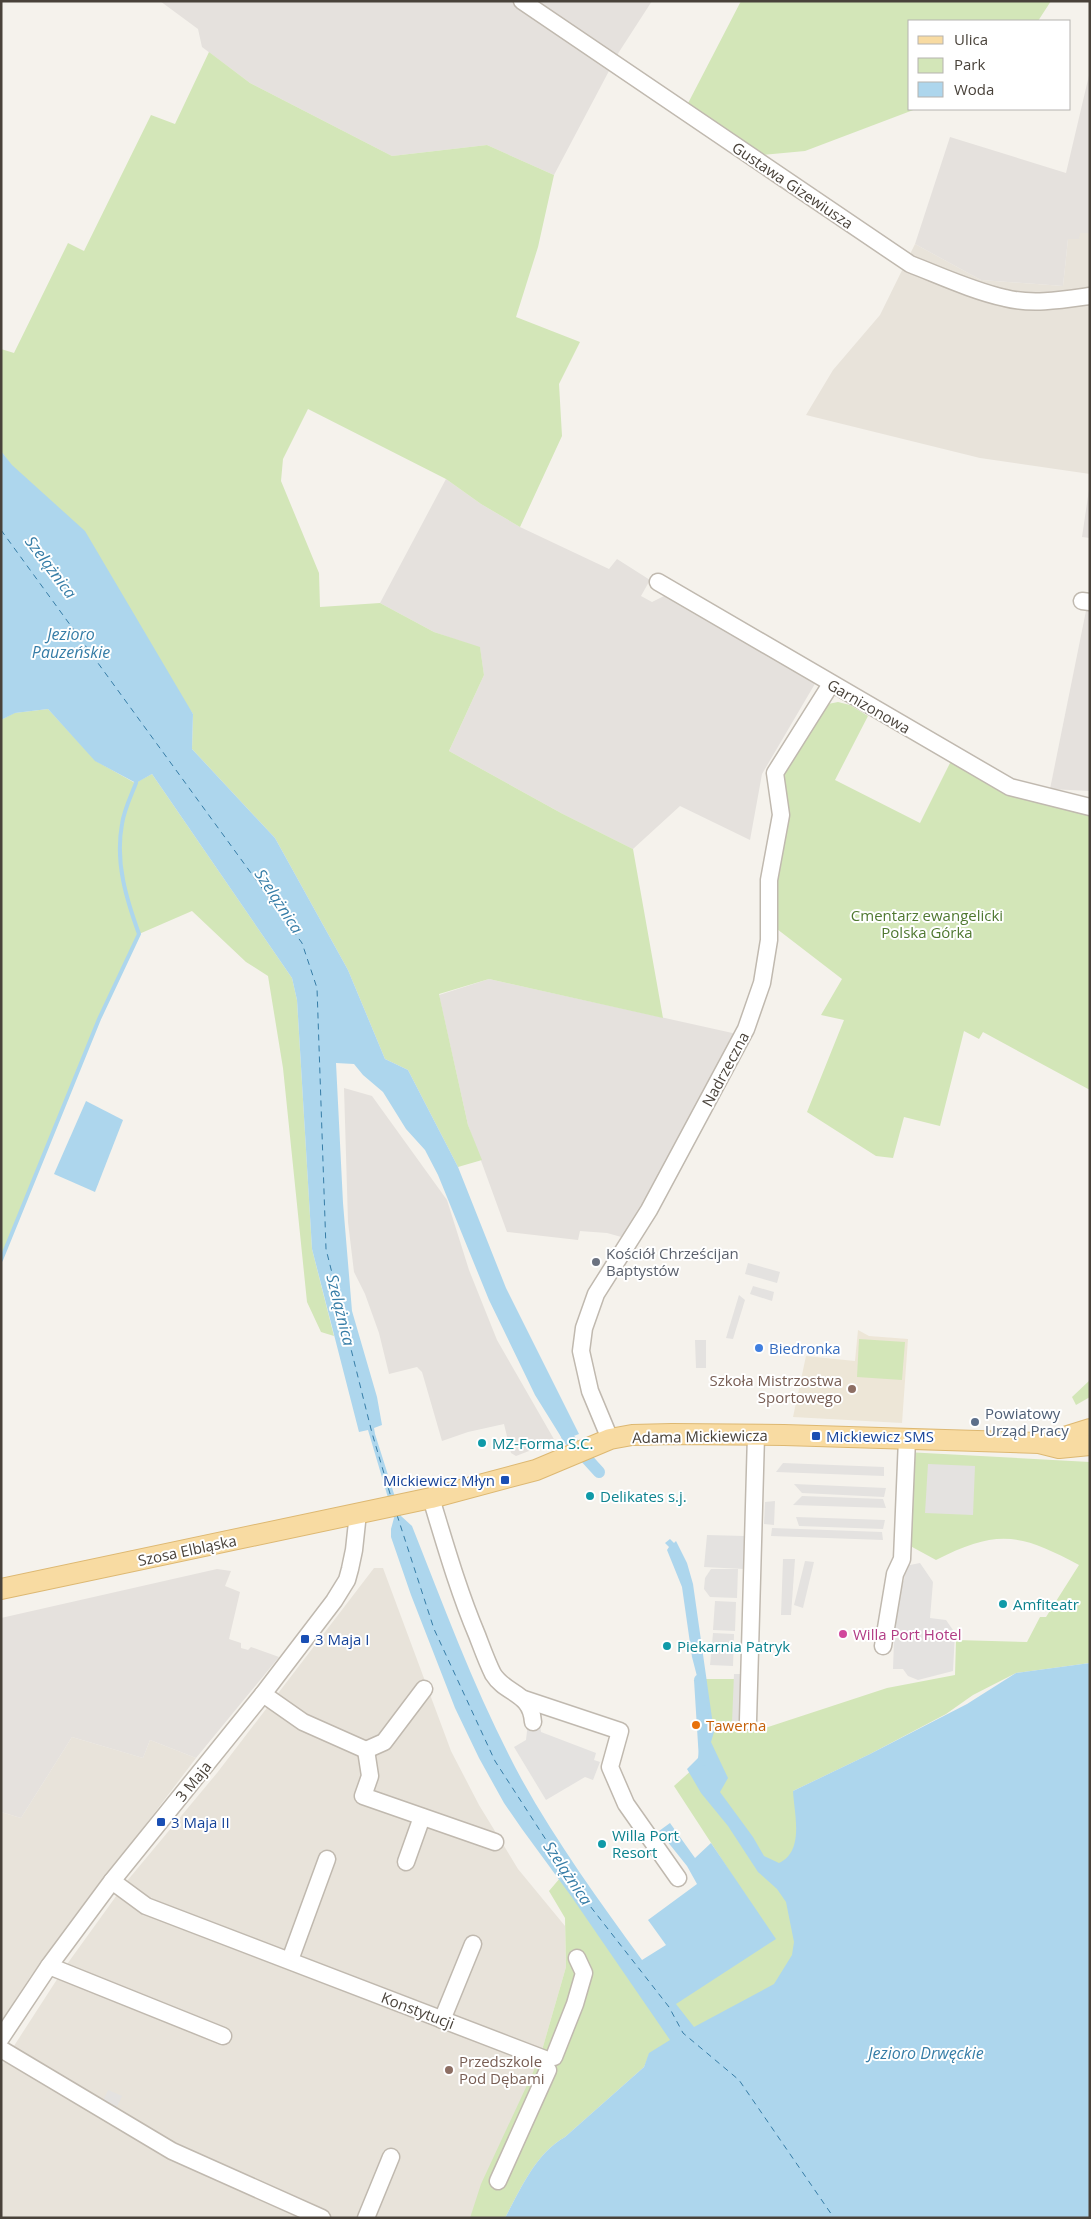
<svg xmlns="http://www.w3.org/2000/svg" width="1091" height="2219" font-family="'Open Sans',sans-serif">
  <rect width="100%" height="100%" fill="#f5f2ec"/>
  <g fill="#e8e3da">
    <polygon points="1079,233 1090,233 1090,474 980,458 806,415 833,370 880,315 915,244 981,280 1063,286 1068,239"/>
    <polygon points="374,1568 383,1568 451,1751 479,1805 518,1869 565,1926 566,1967 540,2057 481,2218 1,2218 1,2066 65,1967 127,1881 217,1773"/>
    <polygon points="72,1737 143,1758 150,1740 196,1758 30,1977 1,2022 1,1812 21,1818"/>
  </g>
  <g fill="#e5e1dd">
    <polygon points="160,1 652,1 619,52 554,175 487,145 392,156 250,83 202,47 198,29"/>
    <polygon points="1090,71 1090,233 1080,233 1079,239 1068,239 1063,286 981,280 915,244 950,137 1066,173"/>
    <polygon points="446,479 481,504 520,527 609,569 617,559 650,580 641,596 652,602 664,596 816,682 762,774 750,840 680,806 633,849 561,813 449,751 484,675 480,648 434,632 380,603"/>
    <polygon points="1090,483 1090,538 1082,537"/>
    <polygon points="1090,591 1090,791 1050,789"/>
    <polygon points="489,979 737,1034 625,1238 607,1233 580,1231 578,1240 507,1232 468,1125 439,995"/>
    <polygon points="344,1088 372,1096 447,1200 469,1270 497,1340 555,1441 516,1456 511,1453 504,1424 468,1432 442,1441 422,1372 417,1367 389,1374 379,1333 365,1294 354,1272 348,1222"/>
    <polygon points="217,1569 231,1571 225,1586 240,1592 229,1639 241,1643 241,1648 248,1650 251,1647 279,1657 196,1758 150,1740 143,1758 72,1737 21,1818 1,1812 1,1618"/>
  </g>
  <polygon fill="#ede6d7" points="858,1330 869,1336 908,1339 902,1423 793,1417 806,1356 855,1361"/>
  <g fill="#d3e6b8">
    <polygon points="741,1 1051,1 1038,21 910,21 910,109 916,109 805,151 750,156 684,111"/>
    <polygon points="209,52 250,83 392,156 487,145 554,175 538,247 516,317 580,342 559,384 562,436 520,527 481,504 446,479 308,409 283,459 281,481 319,573 320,607 380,603 434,632 480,647 484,675 449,751 561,813 633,849 663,1018 489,979 439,994 468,1125 482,1160 458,1167 408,1070 385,1059 348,970 275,838 192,749 193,714 1,451 1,349 14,353 68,243 84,251 151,115 175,124"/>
    <polygon points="838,702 850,705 868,716 835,780 920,823 951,761 1090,814 1090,1090 983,1032 979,1039 964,1031 940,1126 904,1117 893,1158 876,1156 807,1112 844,1020 821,1015 842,979 777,929 775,881 783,775 828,704"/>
    <polygon points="48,709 96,761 135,783 152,774 292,978 297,1000 312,1249 334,1336 321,1332 307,1302 283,1068 268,976 246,962 192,911 139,934 99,1019 1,1260 1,720 14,713"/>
    <polygon points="859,1339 905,1342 902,1380 857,1377"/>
    <polygon points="1090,1380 1090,1397 1076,1405 1072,1397"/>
    <path d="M906,1452L1090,1462V1663L1016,1673L973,1695L946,1714L870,1754L793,1791L1090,2218L650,2053L644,2067L565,2137C536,2153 520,2190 505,2218H470L481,2184L540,2057L566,1967L565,1918L549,1891L566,1871L669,2006L760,1918L674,1786L704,1759L700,1679H749L748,1721L762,1729L887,1688L955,1675L956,1640L1027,1642L1040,1617H1046L1079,1565C1020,1533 997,1529 936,1560L903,1542Z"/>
  </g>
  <g fill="#e4e2e0">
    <polygon points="748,1263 780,1272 777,1283 745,1274"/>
    <polygon points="753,1286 774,1292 772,1301 750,1294"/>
    <polygon points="739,1295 745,1300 733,1339 726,1338"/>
    <polygon points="695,1340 706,1340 706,1368 696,1368"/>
    <polygon points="783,1463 884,1467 884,1476 776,1472"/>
    <polygon points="928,1464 975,1466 973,1515 925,1513"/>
    <polygon points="794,1484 886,1488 884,1497 802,1493"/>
    <polygon points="802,1496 883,1499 886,1508 793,1505"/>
    <polygon points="775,1501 774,1525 764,1524 765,1502"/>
    <polygon points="796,1517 885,1520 883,1529 799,1526"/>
    <polygon points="772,1528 882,1532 883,1540 771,1536"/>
    <polygon points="707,1535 745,1536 744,1569 704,1567"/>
    <polygon points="783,1559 795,1559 791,1615 781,1615"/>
    <polygon points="805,1561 814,1562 803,1608 794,1605"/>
    <polygon points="920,1563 933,1582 930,1618 946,1620 955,1633 953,1671 918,1680 908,1676 903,1669 893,1669 896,1583 904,1581 905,1566"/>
    <polygon points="711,1569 738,1569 737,1598 710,1597 704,1589 705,1578"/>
    <polygon points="715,1601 736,1602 735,1631 713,1630"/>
    <polygon points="713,1633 734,1634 733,1666 710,1665"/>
    <polygon points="734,1674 745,1674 742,1723 732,1723"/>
    <polygon points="539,1720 541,1732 596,1753 594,1760 600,1762 593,1780 585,1777 546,1800 514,1747 526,1740 528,1722"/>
    <polygon points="108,2090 122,2096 117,2107 103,2101"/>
  </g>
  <g fill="#add6ed">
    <path d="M1,451L12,465L85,531L193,714L192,749L275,838L348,970L385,1059L408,1070L458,1167L506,1288L579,1434L563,1440L535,1395L489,1300L438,1175L425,1150L406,1129L383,1092L363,1075L354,1064L336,1063L343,1203L352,1311L377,1397L382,1425L374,1428L375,1434L401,1516L412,1526C446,1612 478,1699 522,1780C557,1843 600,1902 642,1960L666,1945L648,1920L697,1884L687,1866L659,1831L670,1823L695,1858L711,1843L776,1939L676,2004L694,2027L774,1984L792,1955L794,1942L786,1902L777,1889L758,1872L728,1826L701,1793L687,1769L698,1758L700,1744L706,1743L704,1703L692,1657L682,1587L667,1550L669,1547L665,1543L670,1539L674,1543L676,1541L687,1563L693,1584L714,1732L711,1742L728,1778L720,1792L753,1837L764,1856L779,1863C805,1851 794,1813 793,1791L870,1754L967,1704L1016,1673L1090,1663V2218H505C520,2190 536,2153 565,2137L644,2067L649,2053L670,2040L571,1896L522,1829L504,1803L479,1758L455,1708L411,1595L391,1537V1529L394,1518L368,1430L359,1432L312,1249L297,1000L292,978L152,774L136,783L95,761L48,709L15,713L1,720Z"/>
    <polygon points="86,1101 123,1120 95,1192 54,1174"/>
  </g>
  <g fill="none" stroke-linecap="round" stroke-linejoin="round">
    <path stroke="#add6ed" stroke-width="4" d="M1,1260L99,1019L139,934C126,898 115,862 122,824C124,810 131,796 136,783"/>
    <g stroke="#add6ed" stroke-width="12">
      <polyline points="562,1424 568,1438 599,1472"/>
      <polyline points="700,1680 705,1760"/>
    </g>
    <g stroke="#367da7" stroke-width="1" stroke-dasharray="6 5" stroke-linecap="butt">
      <polyline points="1,530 302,943 317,988 326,1249 372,1433 391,1497"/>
      <polyline points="397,1515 434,1629 495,1761 583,1897 669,2007 683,2033 739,2080 834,2218"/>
    </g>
    <g stroke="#c0b9af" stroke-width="19">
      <g id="minor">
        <path d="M522,1L910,264C941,276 973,291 1005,298C1032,305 1062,300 1090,296"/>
        <polyline points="658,582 1010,787 1090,807"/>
        <polyline points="1082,601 1090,602"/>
        <polyline points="610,1439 590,1391 581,1351 584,1328 596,1294 649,1210 746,1029 762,983 769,940 769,880 781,815 775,773 831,684"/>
        <path d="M431,1498C445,1544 458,1590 477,1635C482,1648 487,1662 493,1674C506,1695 531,1692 533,1722"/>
        <polyline points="883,1646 895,1574 902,1559 907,1439"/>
        <polyline points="263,1694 303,1722 366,1750 384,1742 424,1689"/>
        <polyline points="524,1699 620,1731 610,1767 626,1804 678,1878"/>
        <polyline points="748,1721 756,1435"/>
        <polyline points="366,1750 370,1776 363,1796 495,1842"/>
        <polyline points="406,1862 422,1817"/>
        <polyline points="112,1881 146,1906 545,2059"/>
        <polyline points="290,1960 327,1859"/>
        <polyline points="49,1966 223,2036"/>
        <polyline points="442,2020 473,1944"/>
        <polyline points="1,2038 49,1966 112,1881 263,1694 334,1601 347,1580 350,1569 354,1550 358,1513"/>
        <polyline points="1,2049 172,2151 322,2218"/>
        <polyline points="554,2057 575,2004 584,1973 577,1958"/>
        <polyline points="498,2181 548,2070"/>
        <polyline points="366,2218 391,2157"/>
      </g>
    </g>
    <g stroke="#ddb872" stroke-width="22">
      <g id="major">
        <polyline points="1058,1439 1090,1429"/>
        <polyline points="1,1589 431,1498 536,1470 610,1439 632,1435 672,1434 784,1435 1039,1443 1059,1448 1090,1445"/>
      </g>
    </g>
    <use href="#minor" stroke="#fff" stroke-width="16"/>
    <use href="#major" stroke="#f8dba2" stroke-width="20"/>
  </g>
  <circle fill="#6b7280" stroke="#fff" stroke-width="2" cx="596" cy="1262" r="5"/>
  <circle fill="#3f7fe0" stroke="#fff" stroke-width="2" cx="759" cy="1348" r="5"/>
  <g fill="#8d6e63" stroke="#fff" stroke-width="2">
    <circle cx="852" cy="1389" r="5"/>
    <circle cx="449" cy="2070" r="5"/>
  </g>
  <circle fill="#5c6f8a" stroke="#fff" stroke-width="2" cx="975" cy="1422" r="5"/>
  <g fill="#1a4fb4" stroke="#fff" stroke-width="2">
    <rect x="811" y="1431" width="10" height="10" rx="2.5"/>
    <rect x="500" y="1475" width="10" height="10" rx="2.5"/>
    <rect x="300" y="1634" width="10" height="10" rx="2.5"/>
    <rect x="156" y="1817" width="10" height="10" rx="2.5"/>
  </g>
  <g fill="#0f9aa8" stroke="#fff" stroke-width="2">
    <circle cx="482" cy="1443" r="5"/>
    <circle cx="590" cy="1496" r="5"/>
    <circle cx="1003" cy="1604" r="5"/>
    <circle cx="667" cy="1646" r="5"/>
    <circle cx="602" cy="1844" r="5"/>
  </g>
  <circle fill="#d1479c" stroke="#fff" stroke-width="2" cx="843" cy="1634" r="5"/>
  <circle fill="#e8710a" stroke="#fff" stroke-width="2" cx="696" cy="1725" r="5"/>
  <g text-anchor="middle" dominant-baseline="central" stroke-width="4" stroke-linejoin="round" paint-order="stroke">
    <g font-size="15" fill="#49423a" stroke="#fff">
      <text transform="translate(793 185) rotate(34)">Gustawa Gizewiusza</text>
      <text transform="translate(869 706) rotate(30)">Garnizonowa</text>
      <text transform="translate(725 1069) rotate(-62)">Nadrzeczna</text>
      <text transform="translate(700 1436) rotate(-1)">Adama Mickiewicza</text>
      <text transform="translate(187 1550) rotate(-12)">Szosa Elbląska</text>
      <text transform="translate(193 1781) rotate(-51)">3 Maja</text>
      <text transform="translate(418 2010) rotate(21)">Konstytucji</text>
    </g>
    <g font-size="15" fill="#4f7830" stroke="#fff">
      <text x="927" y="915">Cmentarz ewangelicki<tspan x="927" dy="17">Polska Górka</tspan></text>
    </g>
    <g font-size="15" fill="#5b616d" stroke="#fff" text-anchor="start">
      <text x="606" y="1253">Kościół Chrześcijan<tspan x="606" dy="17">Baptystów</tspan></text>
    </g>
    <g font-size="15" fill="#366cbe" stroke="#fff" text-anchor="start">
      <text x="769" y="1348">Biedronka</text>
    </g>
    <g font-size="15" fill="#785e54" stroke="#fff" text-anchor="end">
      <text x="842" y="1380">Szkoła Mistrzostwa<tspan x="842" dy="17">Sportowego</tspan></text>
      <text x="459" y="2061" text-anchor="start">Przedszkole<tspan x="459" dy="17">Pod Dębami</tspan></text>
    </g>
    <g font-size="15" fill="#4e5e75" stroke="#fff" text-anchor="start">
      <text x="985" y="1413">Powiatowy<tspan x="985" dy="17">Urząd Pracy</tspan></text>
    </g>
    <g font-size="15" fill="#164399" stroke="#fff" text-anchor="start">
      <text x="826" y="1436">Mickiewicz SMS</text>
      <text x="495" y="1480" text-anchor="end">Mickiewicz Młyn</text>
      <text x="315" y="1639">3 Maja I</text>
      <text x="171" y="1822">3 Maja II</text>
    </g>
    <g font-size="15" fill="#0d838f" stroke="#fff" text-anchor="start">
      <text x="492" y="1443">MZ-Forma S.C.</text>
      <text x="600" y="1496">Delikates s.j.</text>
      <text x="1013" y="1604">Amfiteatr</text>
      <text x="677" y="1646">Piekarnia Patryk</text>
      <text x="612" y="1835">Willa Port<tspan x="612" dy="17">Resort</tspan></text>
    </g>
    <g font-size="15" fill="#b23c85" stroke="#fff" text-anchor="start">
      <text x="853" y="1634">Willa Port Hotel</text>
    </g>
    <g font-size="15" fill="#c56008" stroke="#fff" text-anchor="start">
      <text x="706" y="1725">Tawerna</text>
    </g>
    <g font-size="16" font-style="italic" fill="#367da7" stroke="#fff">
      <text transform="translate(51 567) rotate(53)">Szelążnica</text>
      <text x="71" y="634">Jezioro<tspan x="71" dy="18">Pauzeńskie</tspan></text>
      <text transform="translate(279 901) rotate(57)">Szelążnica</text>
      <text transform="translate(341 1310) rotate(76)">Szelążnica</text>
      <text transform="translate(568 1873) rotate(56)">Szelążnica</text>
      <text x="926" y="2053">Jezioro Drwęckie</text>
    </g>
  </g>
  <rect width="1091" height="2219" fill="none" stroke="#49423a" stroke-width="5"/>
  <rect x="908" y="20" width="162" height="90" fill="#ffffff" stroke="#b6b3b0"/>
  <rect x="918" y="36" width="25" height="8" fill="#f8dba2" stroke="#b6b3b0"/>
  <text x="954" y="45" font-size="15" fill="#49423a">Ulica</text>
  <rect x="918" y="58" width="25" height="15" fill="#d3e6b8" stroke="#b6b3b0"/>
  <text x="954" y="70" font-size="15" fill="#49423a">Park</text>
  <rect x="918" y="82" width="25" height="15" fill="#add6ed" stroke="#b6b3b0"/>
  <text x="954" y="95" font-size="15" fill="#49423a">Woda</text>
</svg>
